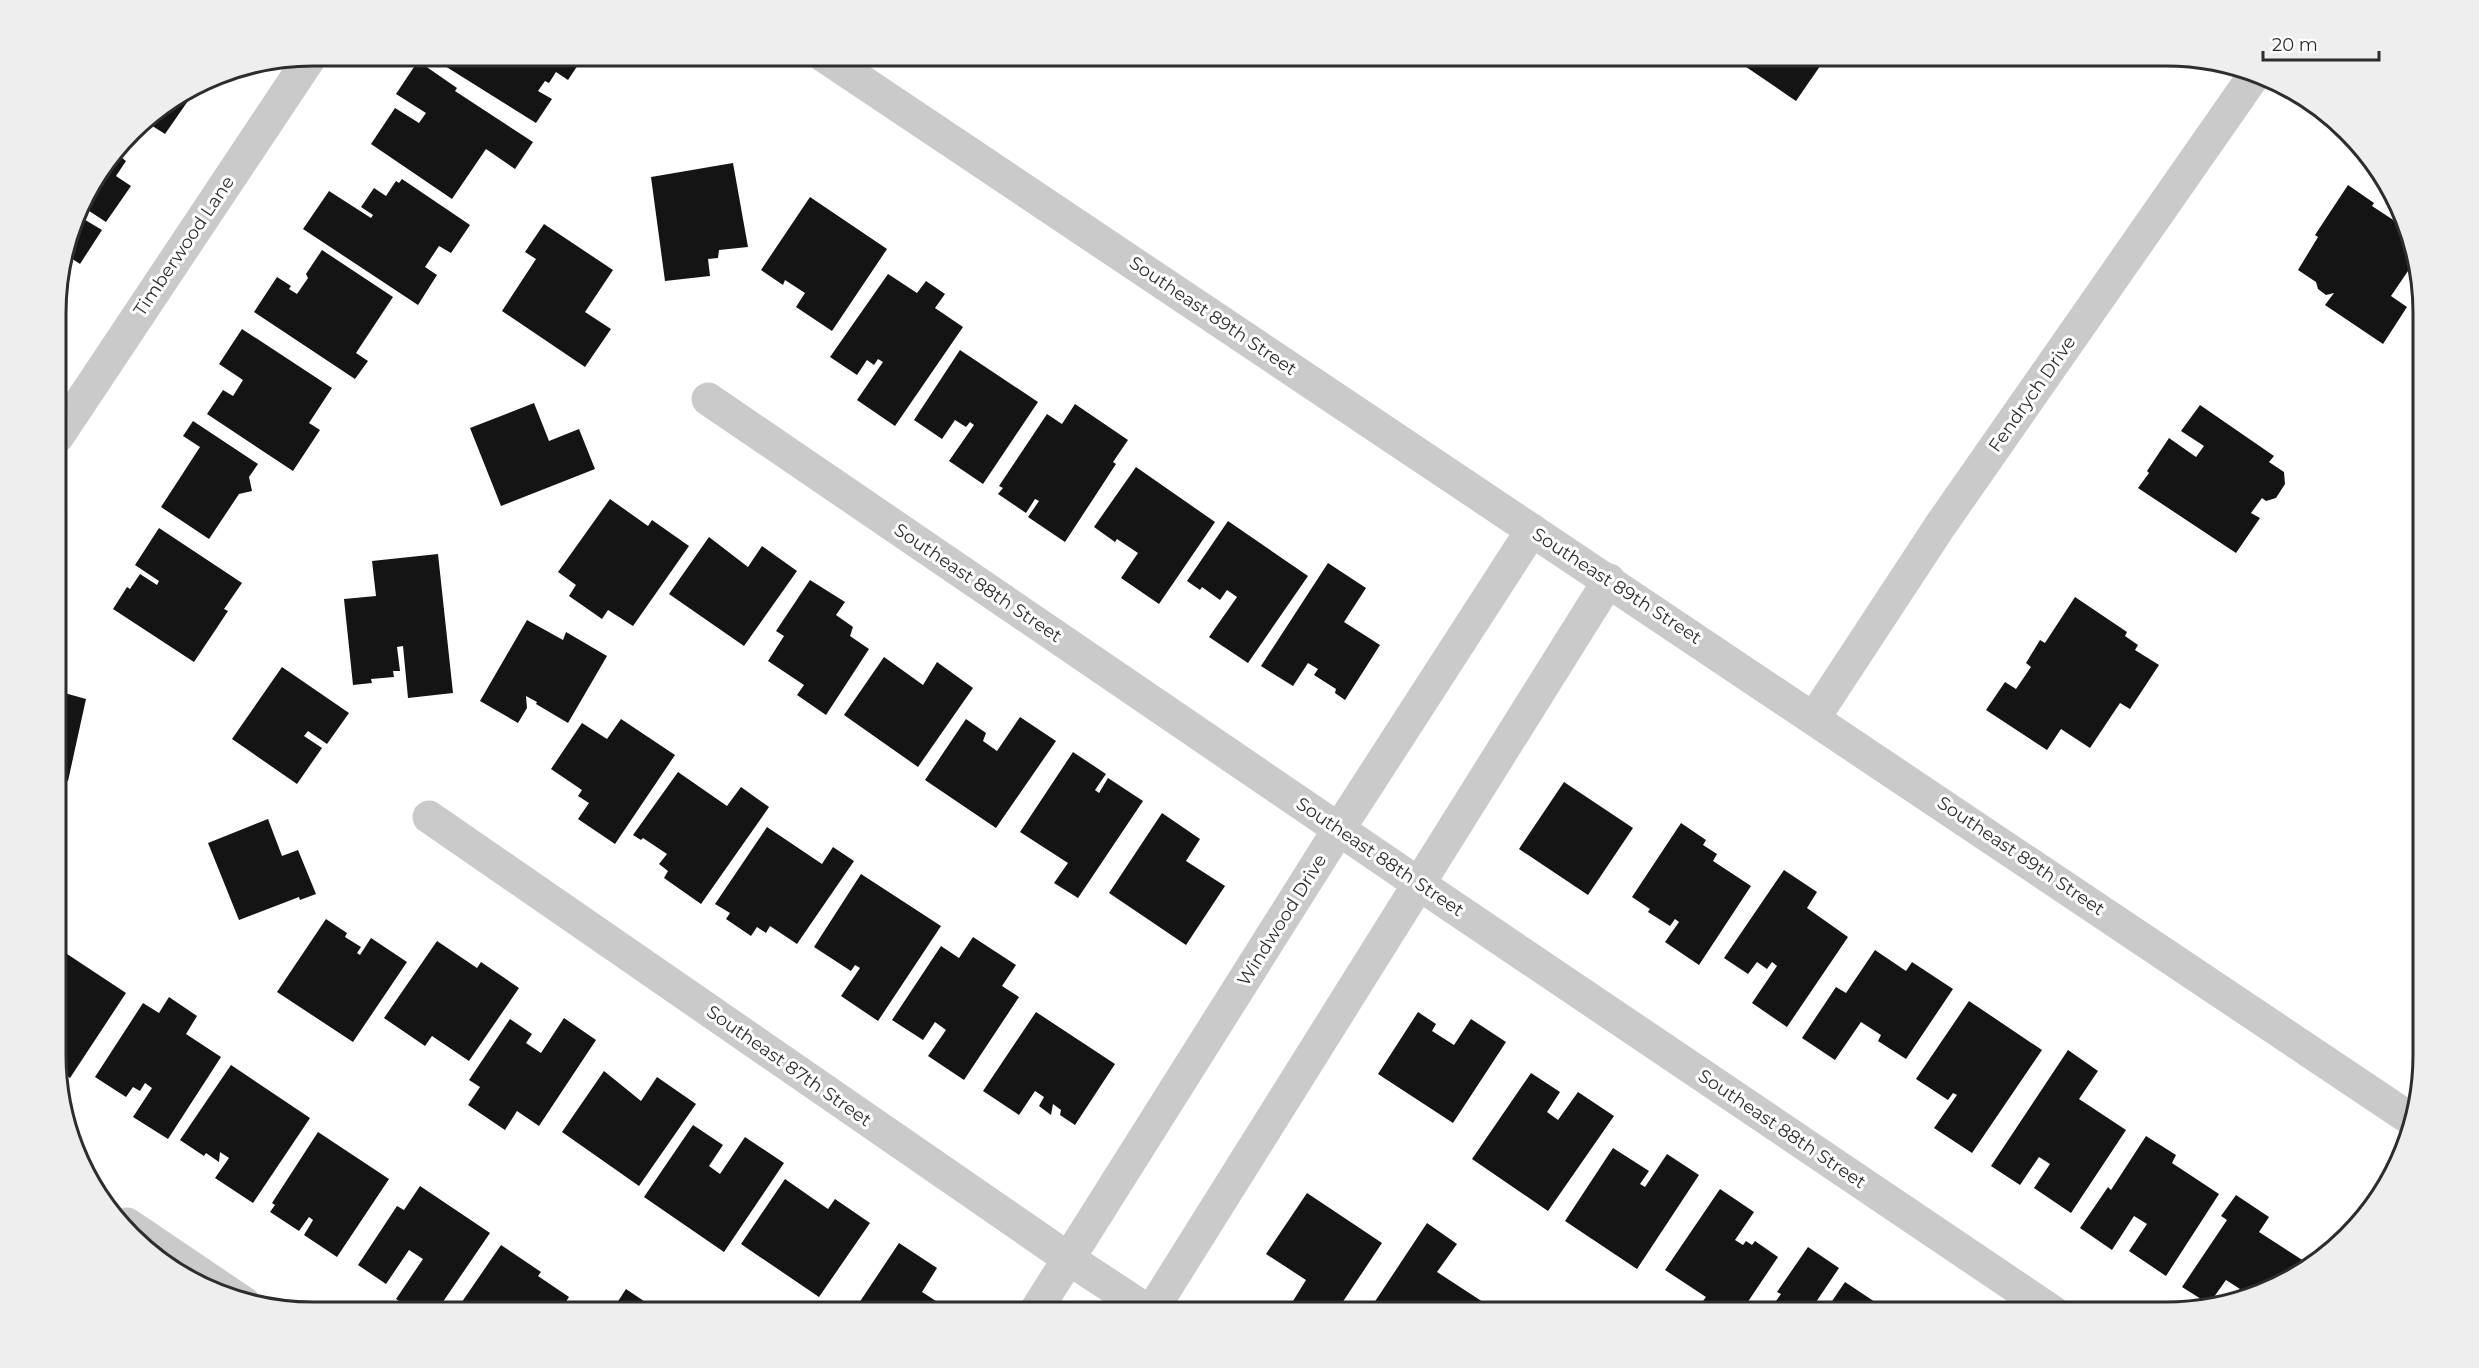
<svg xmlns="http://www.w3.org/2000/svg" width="2479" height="1368" font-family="Montserrat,sans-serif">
  <rect width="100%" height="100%" fill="#fff"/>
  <g fill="#141414">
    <polygon points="429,56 584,56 568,80 556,72 549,83 545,81 538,91 552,99 536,123"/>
    <polygon points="1730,56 1827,56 1796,101"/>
    <polygon points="418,61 457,88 455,91 533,142 515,169 486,149 452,199 371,144 395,108 419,123 426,113 396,94"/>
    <polygon points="184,94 190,98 165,134 143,120"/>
    <polygon points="117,154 126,161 116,176 131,186 106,222 80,205 82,199"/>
    <polygon points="733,163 748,247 719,250 718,258 708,259 710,276 665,281 651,177"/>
    <polygon points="402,179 470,225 451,253 439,246 425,267 437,275 418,305 303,229 329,191 371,218 373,215 361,207 374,188 386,196 396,181 399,183"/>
    <polygon points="2348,185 2374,203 2372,206 2410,231 2418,269 2414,275 2408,271 2391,296 2407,307 2383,344 2325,305 2334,293 2326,295 2318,289 2316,282 2298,270 2318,237 2315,235"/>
    <polygon points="810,197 887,249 832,331 796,307 805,293 785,280 783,285 761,270"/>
    <polygon points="77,215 102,230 80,264 65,254"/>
    <polygon points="544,224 613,270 585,312 611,329 585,367 502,311 536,259 525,252"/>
    <polygon points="322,250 393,297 356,353 368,361 355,379 254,312 277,277 291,286 289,289 297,294 308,278 306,274"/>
    <polygon points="888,274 917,293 926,281 945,294 935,308 963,327 895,426 857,400 883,362 878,359 874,365 867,360 857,375 830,357"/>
    <polygon points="242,329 332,388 309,423 320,430 293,471 207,414 223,390 233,396 243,380 219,364"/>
    <polygon points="960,350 1038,402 983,484 949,461 974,425 970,422 966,427 955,420 942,439 914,420"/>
    <polygon points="534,403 549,441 579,429 595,469 501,506 470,428"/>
    <polygon points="1075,404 1128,440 1113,462 1116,464 1065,542 1028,517 1039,501 1035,499 1026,513 998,494 1003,488 999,486 1047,414 1062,424"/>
    <polygon points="2200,405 2274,456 2269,462 2284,472 2285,484 2276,498 2266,501 2262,498 2251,513 2260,518 2236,553 2138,488 2149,473 2147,471 2169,438 2196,457 2204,446 2181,431"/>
    <polygon points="193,421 258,464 249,477 252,491 239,494 209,539 161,507 200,447 183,436"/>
    <polygon points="1136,467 1215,522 1159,604 1121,578 1138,553 1117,539 1115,542 1094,527"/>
    <polygon points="610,499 648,526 652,520 689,546 633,626 608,610 602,619 569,596 576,585 558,572"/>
    <polygon points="1228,521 1308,576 1248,663 1209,637 1237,597 1227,590 1220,600 1202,587 1200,590 1187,581"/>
    <polygon points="159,528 242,583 224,609 228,611 194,662 113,609 127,587 130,589 140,574 157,585 159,581 135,565"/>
    <polygon points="709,537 748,567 762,546 797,571 744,646 669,594"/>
    <polygon points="438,554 453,693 408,698 403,646 397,647 400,671 393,671 394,677 371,679 372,683 353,685 344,599 376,596 372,561"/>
    <polygon points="1328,563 1366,588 1344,622 1380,645 1345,700 1335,693 1336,689 1314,675 1318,669 1308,663 1293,686 1261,666"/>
    <polygon points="810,580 845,602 836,615 853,627 850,636 869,649 826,715 797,695 804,685 768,661 784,636 776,631"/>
    <polygon points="2075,597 2127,632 2125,636 2138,645 2135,650 2159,665 2130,709 2120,703 2090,748 2061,729 2047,750 1986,710 2005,682 2016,689 2031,667 2026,663 2040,640 2045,643"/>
    <polygon points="527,620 563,640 566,632 607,656 568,723 536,704 537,702 526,696 527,708 518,723 480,701"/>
    <polygon points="884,657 923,685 937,662 973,688 918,767 844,715"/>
    <polygon points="282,667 349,713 327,744 308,731 304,736 322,748 297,784 232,739"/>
    <polygon points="58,677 65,678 61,692 86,699 68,781 58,779"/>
    <polygon points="1020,717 1056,741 996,828 925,780 966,719 986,733 983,741 997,751"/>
    <polygon points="621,719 675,755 615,844 578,819 589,803 578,796 582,790 551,769 582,723 607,739"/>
    <polygon points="1073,752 1106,774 1095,790 1099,793 1108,778 1143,801 1078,898 1054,883 1068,863 1020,832"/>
    <polygon points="678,772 727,806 741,787 769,807 701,904 664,878 668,871 659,864 667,854 643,838 641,840 633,835"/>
    <polygon points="1564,782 1633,828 1588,895 1519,849"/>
    <polygon points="1162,813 1200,839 1186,861 1225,886 1186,945 1109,893"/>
    <polygon points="268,819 282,856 298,850 316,894 300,900 299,897 239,920 208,843"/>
    <polygon points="1681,823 1706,840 1703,845 1717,854 1713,861 1751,886 1699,965 1665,942 1679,922 1675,919 1670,926 1648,912 1650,909 1632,897"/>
    <polygon points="767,827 822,864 833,847 854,861 797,944 770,926 766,933 757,927 751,936 726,919 730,913 715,904"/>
    <polygon points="1784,870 1817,892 1807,908 1848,937 1787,1027 1752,1003 1777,966 1772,962 1767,969 1757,962 1748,974 1724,958"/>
    <polygon points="861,874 941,926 878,1021 841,996 860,968 855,965 851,971 814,947"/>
    <polygon points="326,919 347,933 345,937 361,947 357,953 360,955 371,938 407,962 353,1042 277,992"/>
    <polygon points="973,937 1016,965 1002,986 1019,997 964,1080 928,1056 946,1030 935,1022 923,1040 892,1020 941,946 959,958"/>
    <polygon points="437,941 477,968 481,962 519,988 469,1061 432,1036 425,1046 384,1018"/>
    <polygon points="58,948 126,993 70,1078 58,1070"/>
    <polygon points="1875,950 1906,971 1912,962 1953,989 1906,1059 1878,1041 1881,1035 1861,1022 1835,1060 1802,1038 1836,987 1846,993"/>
    <polygon points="169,997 197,1016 186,1034 221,1057 168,1139 133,1117 152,1088 145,1083 140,1091 133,1087 126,1097 95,1077 143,1003 159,1013"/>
    <polygon points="1969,1001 2042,1050 1972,1153 1934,1128 1957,1095 1953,1093 1948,1100 1916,1079"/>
    <polygon points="1036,1012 1115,1064 1075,1125 1060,1115 1061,1110 1053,1104 1051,1115 1039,1106 1044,1097 1035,1091 1019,1115 983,1091"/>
    <polygon points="1418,1012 1436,1024 1432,1031 1454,1045 1471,1019 1506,1042 1453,1123 1378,1074"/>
    <polygon points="564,1018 596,1040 539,1126 517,1111 505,1130 468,1105 480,1087 469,1080 510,1019 532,1034 526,1043 541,1053"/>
    <polygon points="2068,1050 2098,1071 2079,1099 2126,1130 2071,1213 2034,1188 2050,1164 2039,1157 2020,1185 1991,1166"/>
    <polygon points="231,1065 310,1118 253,1203 215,1178 229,1158 220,1152 219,1162 206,1153 204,1156 180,1140"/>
    <polygon points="604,1071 641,1101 657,1077 696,1104 639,1186 562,1132"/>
    <polygon points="1531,1073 1560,1092 1547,1112 1558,1120 1578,1092 1614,1116 1548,1211 1472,1159"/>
    <polygon points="693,1125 723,1145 709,1166 720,1174 745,1137 784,1163 724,1252 644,1197"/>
    <polygon points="318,1132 389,1179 337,1257 304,1235 313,1220 309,1217 299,1231 270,1212 275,1205 272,1203"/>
    <polygon points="2146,1136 2176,1155 2172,1163 2219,1194 2166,1276 2129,1251 2147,1224 2134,1216 2112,1250 2080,1228 2108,1187 2111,1190"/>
    <polygon points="1613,1148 1649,1171 1640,1184 1645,1187 1667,1154 1699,1175 1637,1269 1565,1221"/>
    <polygon points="785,1179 828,1209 835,1199 870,1223 819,1297 741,1244"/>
    <polygon points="420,1186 490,1233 436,1312 417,1312 396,1299 423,1259 409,1250 386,1284 358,1265 397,1206 404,1210"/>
    <polygon points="1720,1189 1754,1212 1735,1240 1743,1245 1746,1241 1752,1245 1755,1241 1778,1257 1741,1312 1695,1312 1706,1297 1665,1270"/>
    <polygon points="1307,1193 1382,1243 1336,1312 1310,1312 1293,1301 1306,1280 1266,1254"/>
    <polygon points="2236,1195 2269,1217 2259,1232 2310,1265 2295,1278 2236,1296 2240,1289 2226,1280 2209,1304 2182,1287 2227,1220 2221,1216"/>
    <polygon points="1427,1223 1457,1244 1437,1272 1486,1304 1481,1312 1368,1312"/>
    <polygon points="899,1243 937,1268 922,1292 953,1312 853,1312"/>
    <polygon points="501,1245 541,1272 538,1276 569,1297 559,1312 455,1312"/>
    <polygon points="1808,1247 1839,1268 1816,1302 1826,1310 1845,1282 1884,1308 1881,1312 1768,1312 1781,1294 1777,1292"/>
    <polygon points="626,1289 660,1312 611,1312"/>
    <polygon points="591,1301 608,1312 583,1312"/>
  </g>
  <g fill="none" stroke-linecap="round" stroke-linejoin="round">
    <g stroke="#cacaca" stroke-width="33">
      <polyline points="824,56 2409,1118"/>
      <polyline points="708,399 1419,884 2053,1312"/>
      <polyline points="58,436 311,56"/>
      <polyline points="1814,718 1940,526 2255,74"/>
      <polyline points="429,817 1069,1259 1150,1312"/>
      <polyline points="127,1224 244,1303"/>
      <polyline points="1035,1312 1339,829 1532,530"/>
      <polyline points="1151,1312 1609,580"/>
    </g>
  </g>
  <g text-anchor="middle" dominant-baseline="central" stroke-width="6" stroke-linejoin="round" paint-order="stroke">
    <g font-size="18" fill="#2d2d2d" stroke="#fff">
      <text transform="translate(184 246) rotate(-56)">Timberwood Lane</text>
      <text transform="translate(1213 316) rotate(34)">Southeast 89th Street</text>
      <text transform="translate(2032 394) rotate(-55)">Fendrych Drive</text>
      <text transform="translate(978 583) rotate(34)">Southeast 88th Street</text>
      <text transform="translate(1617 586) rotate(33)">Southeast 89th Street</text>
      <text transform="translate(2021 856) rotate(34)">Southeast 89th Street</text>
      <text transform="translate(1380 857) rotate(34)">Southeast 88th Street</text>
      <text transform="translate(1282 920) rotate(-58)">Windwood Drive</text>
      <text transform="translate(789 1066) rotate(35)">Southeast 87th Street</text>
      <text transform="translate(1782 1129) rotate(34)">Southeast 88th Street</text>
    </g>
  </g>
  <path d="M0 0H2479V1368H0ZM313 66H2166A247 247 0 0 1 2413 313V1055A247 247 0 0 1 2166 1302H313A247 247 0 0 1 66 1055V313A247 247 0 0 1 313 66Z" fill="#eee" fill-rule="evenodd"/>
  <path fill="none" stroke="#2d2d2d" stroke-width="3" d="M313 66H2166A247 247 0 0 1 2413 313V1055A247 247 0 0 1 2166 1302H313A247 247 0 0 1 66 1055V313A247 247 0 0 1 313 66Z"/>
  <path d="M2263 51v9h116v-9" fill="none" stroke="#2d2d2d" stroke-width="3"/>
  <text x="2272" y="51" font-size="18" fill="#2d2d2d" stroke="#ffffff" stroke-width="4.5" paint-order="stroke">20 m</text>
</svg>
